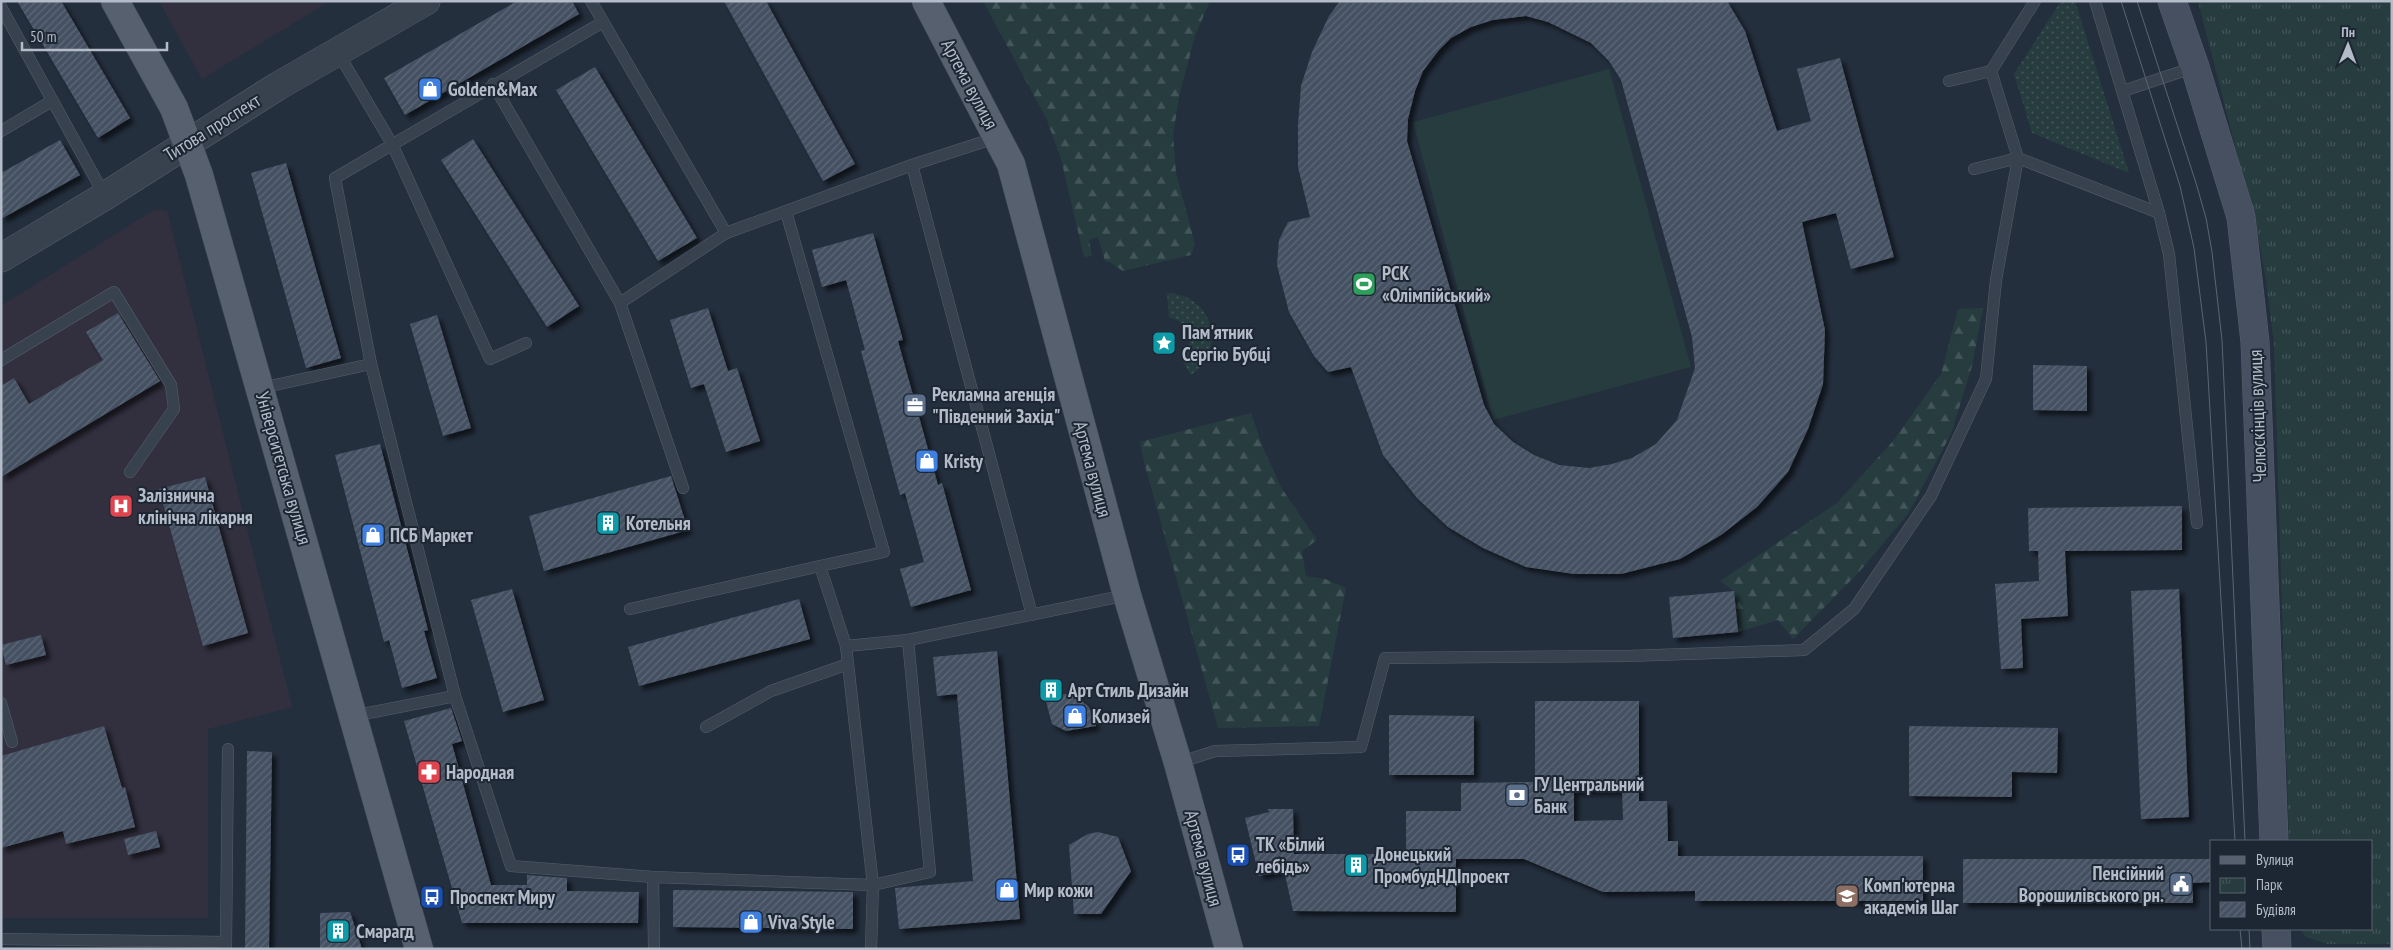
<svg xmlns="http://www.w3.org/2000/svg" width="2393" height="950" font-family="'PT Sans Narrow',sans-serif">
  <defs>
    <pattern id="grass-dots" width="8" height="8" patternUnits="userSpaceOnUse" patternTransform="scale(1.25)"><rect width="8" height="8" fill="#263c3f"/><path d="M2 2h.1M6 6h.1" fill="none" stroke="#435659" stroke-width="1.8" stroke-linecap="round"/></pattern>
    <pattern id="forest-firs" width="22" height="20" patternUnits="userSpaceOnUse" patternTransform="scale(1.25)"><rect width="22" height="20" fill="#263c3f"/><path d="M5 1l3.5 6h-7zM16 11l3.5 6h-7z" fill="#435659"/></pattern>
    <pattern id="park-tufts" width="24" height="20" patternUnits="userSpaceOnUse" patternTransform="scale(1.25)"><rect width="24" height="20" fill="#263c3f"/><path d="M3 7l-1-3M5 7V3M7 7l1-3M15 17l-1-3M17 17v-4M19 17l1-3" fill="none" stroke="#435659"/></pattern>
    <pattern id="building-hatch" width="6" height="6" patternUnits="userSpaceOnUse" patternTransform="scale(1.25)"><rect width="6" height="6" fill="#455162"/><path d="M-1 1l2-2M0 6l6-6M5 7l2-2" fill="none" stroke="#5d6877"/></pattern>
    <filter id="shadow"><feDropShadow dx="4.5" dy="4.5" stdDeviation="2.5" flood-color="#0009"/></filter>
  </defs>
  <rect width="100%" height="100%" fill="#242f3e"/>
  <g fill="#32303f">
    <polygon points="159,1 330,1 202,79"/>
    <polygon points="154,210 167,211 292,707 208,729 208,918 1,918 1,306"/>
  </g>
  <g fill="url(#grass-dots)">
    <polygon points="2061,1 2075,1 2129,173 2032,133 2014,74"/>
    <path d="M1167,293C1213,294 1228,350 1191,375L1180,356L1190,343C1189,328 1183,321 1169,317Z"/>
  </g>
  <g fill="url(#forest-firs)">
    <polygon points="983,1 1210,1 1195,36 1179,97 1173,135 1176,173 1195,244 1191,255 1123,271 1111,263 1105,261 1098,237 1089,240 1092,256 1084,257 1061,159 1047,120"/>
    <polygon points="1983,308 1972,366 1951,434 1908,514 1859,572 1793,639 1778,620 1738,632 1734,591 1720,581 1837,503 1893,441 1941,374 1958,309"/>
    <polygon points="1251,413 1264,450 1282,489 1317,540 1302,551 1306,576 1325,579 1346,588 1319,726 1218,728 1144,462 1140,442"/>
  </g>
  <polygon fill="url(#park-tufts)" points="2198,1 2392,1 2392,944 2327,944 2306,937 2300,929 2372,929 2372,841 2289,841 2274,344 2266,280 2257,231"/>
  <polygon fill="#263c3f" points="1609,69 1691,367 1493,420 1413,122"/>
  <g fill="url(#building-hatch)" fill-rule="evenodd" filter="url(#shadow)">
    <polygon points="17,1 61,1 130,118 98,138"/>
    <polygon points="517,1 572,1 579,14 405,115 384,78"/>
    <polygon points="724,1 766,1 855,164 823,181"/>
    <path d="M1340,1H1727L1745,31L1777,131L1811,121L1797,69L1840,58L1894,257L1851,269L1836,213L1802,222L1825,330L1823,384L1808,429L1788,472L1757,507L1721,535L1680,559L1621,574H1574L1526,567L1483,548L1448,527L1417,498L1383,455L1351,367L1328,372L1314,356L1289,312L1277,265L1279,240L1288,222L1310,217L1298,167V125L1301,86L1312,52L1329,16ZM1526,16L1548,22L1591,43L1609,61L1621,80L1692,337L1695,368L1677,420L1656,444L1632,458L1612,464L1589,468L1559,465L1534,455L1513,442L1494,424L1484,405L1407,141L1408,119L1415,91L1423,71L1439,50L1451,38L1471,27L1493,20Z"/>
    <polygon points="595,67 697,238 658,261 556,90"/>
    <polygon points="473,139 579,306 547,327 441,160"/>
    <polygon points="60,140 80,175 1,219 1,173"/>
    <polygon points="286,163 341,358 306,368 251,173"/>
    <polygon points="873,233 903,340 898,341 938,485 942,483 971,590 911,607 900,569 924,562 905,493 900,495 861,351 865,350 846,280 822,287 812,250"/>
    <polygon points="708,308 728,371 737,368 760,441 726,452 704,384 691,388 670,320"/>
    <polygon points="118,313 160,381 1,477 1,386 14,378 29,404 103,360 86,332"/>
    <polygon points="437,315 471,428 443,436 410,324"/>
    <polygon points="2033,365 2087,366 2087,411 2033,410"/>
    <polygon points="380,444 428,630 424,631 437,678 402,688 389,640 384,642 335,455"/>
    <polygon points="671,476 688,530 544,571 529,516"/>
    <polygon points="205,477 248,633 203,646 159,489"/>
    <polygon points="2182,506 2182,550 2065,551 2068,616 2021,619 2023,668 2001,669 1995,584 2039,581 2038,551 2029,551 2028,508"/>
    <polygon points="512,589 544,700 503,712 471,600"/>
    <polygon points="2179,589 2189,817 2141,819 2131,591"/>
    <polygon points="1734,591 1738,632 1673,638 1669,597"/>
    <polygon points="799,599 810,639 639,686 628,647"/>
    <polygon points="41,635 46,655 6,665 1,645"/>
    <polygon points="997,651 1020,919 899,929 895,888 973,881 957,694 937,696 933,657"/>
    <polygon points="1044,694 1073,694 1089,707 1096,726 1066,731 1052,724"/>
    <path d="M1535,701H1639V801H1667L1668,841H1678V856H1923V901H1695V891L1603,892L1524,859H1456V912L1293,911L1284,870L1259,876L1245,818L1269,812L1268,809H1293L1294,854H1406V811H1461V783L1535,782ZM1574,791H1622L1623,820L1574,821Z"/>
    <polygon points="451,708 462,741 452,744 491,885 527,885 527,875 567,878 567,891 639,892 638,923 462,923 404,721"/>
    <polygon points="1389,715 1474,716 1474,775 1389,775"/>
    <polygon points="104,726 122,788 125,787 135,827 66,844 63,831 1,848 1,756"/>
    <polygon points="1909,726 2058,728 2057,773 2012,772 2012,797 1909,796"/>
    <polygon points="247,751 272,752 269,949 245,949"/>
    <polygon points="156,831 160,847 128,855 124,839"/>
    <polygon points="1098,832 1118,837 1131,871 1101,914 1074,914 1069,845 1088,834"/>
    <polygon points="1963,859 2212,859 2212,882 2193,883 2193,903 1963,903"/>
    <polygon points="673,890 853,892 853,929 673,927"/>
    <polygon points="350,912 362,949 320,949 320,913"/>
  </g>
  <g fill="none" stroke-linecap="round" stroke-linejoin="round">
    <g stroke="#565f6c" stroke-width="12">
      <g id="service">
        <polyline points="591,1 726,233"/>
        <polyline points="2035,1 1991,71 2018,158 2159,213"/>
        <polyline points="2095,1 2159,213 2169,254 2197,523"/>
        <polyline points="1,7 105,196"/>
        <polyline points="603,22 335,178 371,364 455,696 511,866 653,877 873,885 930,872 908,640"/>
        <polyline points="337,51 392,144 490,359 526,343"/>
        <polyline points="1949,81 1991,71"/>
        <polyline points="493,84 620,303 726,233 912,165 998,137"/>
        <polyline points="2123,91 2195,67"/>
        <polyline points="1,131 52,101"/>
        <polyline points="912,165 1032,615"/>
        <polyline points="786,212 884,552 820,566"/>
        <polyline points="620,303 683,488"/>
        <polyline points="1,360 114,292 171,385 174,409 130,472"/>
        <polyline points="261,388 371,364"/>
        <polyline points="630,609 820,566 846,646 908,640 1127,595"/>
        <polyline points="846,646 873,885 871,949"/>
        <polyline points="1,703 12,742"/>
        <polyline points="353,716 455,696"/>
        <polyline points="706,727 771,691 848,664"/>
        <polyline points="1178,763 1215,751 1361,747 1385,658 1628,656 1804,650 1854,609 1931,496 1986,379 1996,280 2018,158 1974,169"/>
        <polyline points="653,877 654,949"/>
        <polyline points="1,939 226,942"/>
        <polyline points="226,947 228,749"/>
      </g>
    </g>
    <g stroke="#565f6c" stroke-width="29">
      <polyline id="tertiary" points="1,258 105,196 278,86 426,1"/>
    </g>
    <g stroke="#565f6c" stroke-width="29">
      <g id="secondary">
        <polyline points="2172,1 2195,67 2241,217 2255,342 2274,841"/>
        <polyline points="2276,929 2277,949"/>
      </g>
    </g>
    <g stroke="#414a57" stroke-width="29">
      <g id="primary">
        <polyline points="115,1 174,108 199,175 419,949"/>
        <polyline points="926,1 1011,164 1127,595 1178,763 1229,949"/>
      </g>
    </g>
    <use href="#service" stroke="#38414e" stroke-width="11"/>
    <use href="#tertiary" stroke="#38414e" stroke-width="28"/>
    <use href="#secondary" stroke="#465061" stroke-width="28"/>
    <use href="#primary" stroke="#56606e" stroke-width="28"/>
    <g stroke="#5a6575" stroke-width="1">
      <polyline points="2121,1 2180,186 2194,248 2206,342 2235,841"/>
      <polyline points="2137,1 2196,183 2206,218 2212,252 2222,340 2245,841"/>
      <polyline points="2240,929 2242,949"/>
      <polyline points="2249,929 2250,949"/>
    </g>
  </g>
  <defs>
    <g id="shop-square" transform="scale(1.25)"><rect x="-9" y="-9" width="18" height="18" rx="4" fill="#3f7fe0" stroke="#1d2633"/><path d="M-5-2.5h2.3a2.7 3.5 0 0 1 5.4 0H5L5.5 6h-11ZM-1.5-2.5h3a1.5 2.3 0 0 0-3 0Z" fill="#fff"/></g>
    <g id="stadium-square" transform="scale(1.25)"><rect x="-9" y="-9" width="18" height="18" rx="4" fill="#2e9e5b" stroke="#1d2633"/><path d="M0-5a6.5 5 0 1 0 0 10a6.5 5 0 1 0 0-10ZM-3.5-1.8h7v3.6h-7Z" fill="#fff"/></g>
    <g id="sight-square" transform="scale(1.25)"><rect x="-9" y="-9" width="18" height="18" rx="4" fill="#0f9aa8" stroke="#1d2633"/><path d="M0-6L1.8-2.2L6-1.7L2.9 1.2L3.7 5.4L0 3.3L-3.7 5.4L-2.9 1.2L-6-1.7L-1.8-2.2Z" fill="#fff"/></g>
    <g id="office-square" transform="scale(1.25)"><rect x="-9" y="-9" width="18" height="18" rx="4" fill="#5c6f8a" stroke="#1d2633"/><path d="M-6-3h4V-5.5h4V-3h4V5H-6ZM-1-4.5V-3h2v-1.5ZM-6 0V1H6V0Z" fill="#fff"/></g>
    <g id="hospital-square" transform="scale(1.25)"><rect x="-9" y="-9" width="18" height="18" rx="4" fill="#e0444e" stroke="#1d2633"/><path d="M-5-5h3v3.5h4V-5h3V5h-3V1.5h-4V5h-3Z" fill="#fff"/></g>
    <g id="building-square" transform="scale(1.25)"><rect x="-9" y="-9" width="18" height="18" rx="4" fill="#0f9aa8" stroke="#1d2633"/><path d="M-4-6H4V6H1V3H-1V6H-4ZM-2.5-4.3h1.7v1.8h-1.7ZM.8-4.3h1.7v1.8H.8ZM-2.5-1h1.7V.8h-1.7ZM.8-1h1.7V.8H.8Z" fill="#fff"/></g>
    <g id="pharmacy-square" transform="scale(1.25)"><rect x="-9" y="-9" width="18" height="18" rx="4" fill="#e0444e" stroke="#1d2633"/><path d="M-2-6h4v4h4v4h-4v4h-4v-4h-4v-4h4Z" fill="#fff"/></g>
    <g id="bank-square" transform="scale(1.25)"><rect x="-9" y="-9" width="18" height="18" rx="4" fill="#5c6f8a" stroke="#1d2633"/><path d="M-6-4H6V4H-6ZM0-2.3a2.3 2.3 0 1 0 0 4.6a2.3 2.3 0 1 0 0-4.6Z" fill="#fff"/></g>
    <g id="bus-square" transform="scale(1.25)"><rect x="-9" y="-9" width="18" height="18" rx="4" fill="#1a4fb4" stroke="#1d2633"/><path d="M-5-6H5V4H4V6H2V4H-2V6H-4V4H-5ZM-3.5-4V0h7V-4ZM-3.5 1.2v1.5H-2V1.2ZM2 1.2v1.5H3.5V1.2Z" fill="#fff"/></g>
    <g id="civic-square" transform="scale(1.25)"><rect x="-9" y="-9" width="18" height="18" rx="4" fill="#5c6f8a" stroke="#1d2633"/><path d="M-.6-6.5H3V-4.5H.6V-3L4-1V1h2V6H-6V1h2V-1L-.6-3ZM-1.2 2.5V6h2.4V2.5Z" fill="#fff"/></g>
    <g id="university-square" transform="scale(1.25)"><rect x="-9" y="-9" width="18" height="18" rx="4" fill="#8d6e63" stroke="#1d2633"/><path d="M0-5L7-2L0 1L-7-2ZM-4 1L0 2.5L4 1V4Q0 6-4 4Z" fill="#fff"/></g>
  </defs>
  <g fill-rule="evenodd">
    <use href="#shop-square" x="430" y="89"/>
    <use href="#stadium-square" x="1364" y="284"/>
    <use href="#sight-square" x="1164" y="343"/>
    <use href="#office-square" x="915" y="405"/>
    <use href="#shop-square" x="927" y="461"/>
    <use href="#hospital-square" x="121" y="506"/>
    <use href="#building-square" x="608" y="523"/>
    <use href="#shop-square" x="373" y="535"/>
    <use href="#building-square" x="1051" y="690"/>
    <use href="#shop-square" x="1075" y="716"/>
    <use href="#pharmacy-square" x="429" y="772"/>
    <use href="#bank-square" x="1517" y="795"/>
    <use href="#bus-square" x="1238" y="855"/>
    <use href="#building-square" x="1356" y="865"/>
    <use href="#civic-square" x="2181" y="884"/>
    <use href="#shop-square" x="1007" y="890"/>
    <use href="#university-square" x="1847" y="896"/>
    <use href="#bus-square" x="432" y="897"/>
    <use href="#shop-square" x="751" y="922"/>
    <use href="#building-square" x="338" y="931"/>
  </g>
  <g text-anchor="middle" dominant-baseline="central" stroke-width="4" stroke-linejoin="round" paint-order="stroke">
    <g font-size="19" fill="#b4bcc9" stroke="#1d2633">
      <text transform="translate(970 84) rotate(62)">Артема вулиця</text>
      <text transform="translate(212 127) rotate(-32)">Титова проспект</text>
      <text transform="translate(2257 416) rotate(-92)">Челюскінців вулиця</text>
      <text transform="translate(284 468) rotate(74)">Університетська вулиця</text>
      <text transform="translate(1093 469) rotate(75)">Артема вулиця</text>
      <text transform="translate(1204 858) rotate(75)">Артема вулиця</text>
    </g>
    <g font-size="19" font-weight="bold" fill="#b4bcc9" stroke="#1d2633" text-anchor="start">
      <text x="448" y="89">Golden&amp;Max</text>
      <text x="1382" y="273">РСК<tspan x="1382" dy="22">«Олімпійський»</tspan></text>
      <text x="1182" y="332">Пам'ятник<tspan x="1182" dy="22">Сергію Бубці</tspan></text>
      <text x="932" y="394">Рекламна агенція<tspan x="932" dy="22">"Південний Захід"</tspan></text>
      <text x="944" y="461">Kristy</text>
      <text x="138" y="495">Залізнична<tspan x="138" dy="22">клінічна лікарня</tspan></text>
      <text x="626" y="523">Котельня</text>
      <text x="390" y="535">ПСБ Маркет</text>
      <text x="1068" y="690">Арт Стиль Дизайн</text>
      <text x="1092" y="716">Колизей</text>
      <text x="446" y="772">Народная</text>
      <text x="1534" y="784">ГУ Центральний<tspan x="1534" dy="22">Банк</tspan></text>
      <text x="1256" y="844">ТК «Білий<tspan x="1256" dy="22">лебідь»</tspan></text>
      <text x="1374" y="854">Донецький<tspan x="1374" dy="22">ПромбудНДІпроект</tspan></text>
      <text x="2164" y="873" text-anchor="end">Пенсійний<tspan x="2164" dy="22">Ворошилівського рн.</tspan></text>
      <text x="1864" y="885">Комп'ютерна<tspan x="1864" dy="22">академія Шаг</tspan></text>
      <text x="1024" y="890">Мир кожи</text>
      <text x="450" y="897">Проспект Миру</text>
      <text x="768" y="922">Viva Style</text>
      <text x="356" y="931">Смарагд</text>
    </g>
  </g>
  <rect width="2393" height="950" fill="none" stroke="#b4bcc9" stroke-width="5"/>
  <rect x="2210" y="840" width="162" height="90" fill="#1d2633" stroke="#59626f"/>
  <rect x="2220" y="856" width="25" height="8" fill="#56606e" stroke="#59626f"/>
  <text x="2256" y="865" font-size="15" fill="#b4bcc9">Вулиця</text>
  <rect x="2220" y="878" width="25" height="15" fill="url(#park-tufts)" stroke="#59626f"/>
  <text x="2256" y="890" font-size="15" fill="#b4bcc9">Парк</text>
  <rect x="2220" y="902" width="25" height="15" fill="url(#building-hatch)" stroke="#59626f"/>
  <text x="2256" y="915" font-size="15" fill="#b4bcc9">Будівля</text>
  <g transform="translate(2348 45) rotate(1)" stroke="#1d2633" stroke-width="4" paint-order="stroke">
  <path d="M0-4L9 19L0 12L-9 19Z" fill="#b4bcc9"/>
  <text y="-8" font-size="14" font-weight="bold" text-anchor="middle" fill="#b4bcc9">Пн</text>
  </g>
  <path d="M22 42v8h145v-8" fill="none" stroke="#b4bcc9" stroke-width="2.5"/>
  <text x="30" y="42" font-size="15" fill="#b4bcc9" stroke="#1d2633" stroke-width="4" paint-order="stroke">50 m</text>
</svg>
